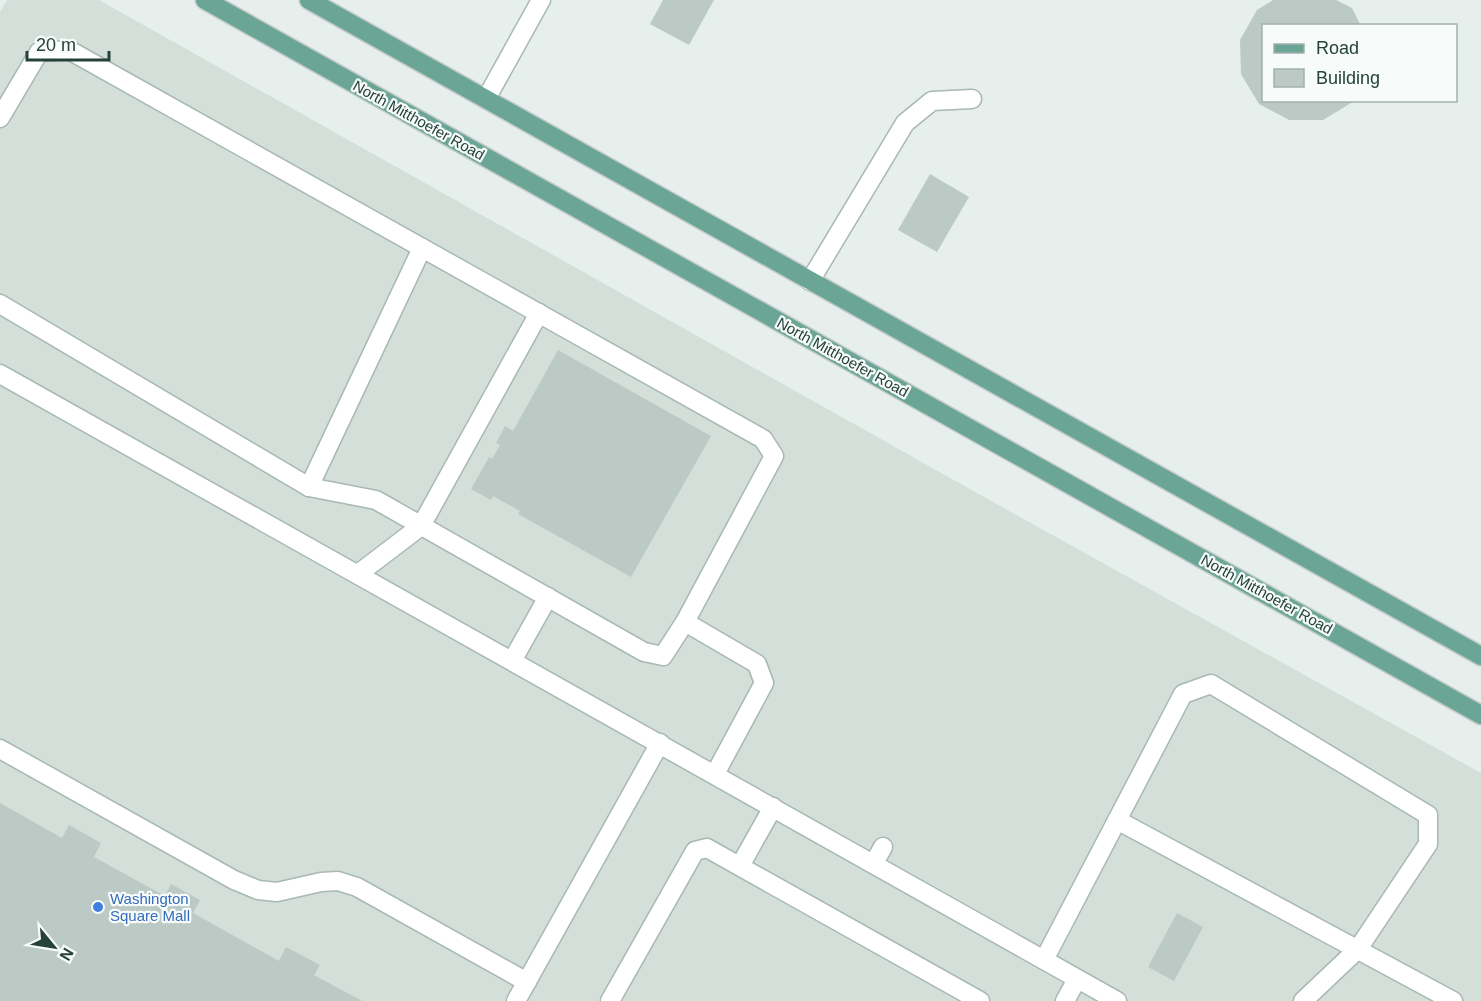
<svg xmlns="http://www.w3.org/2000/svg" width="1481" height="1001" font-family="Helvetica,sans-serif">
  <rect width="100%" height="100%" fill="#e6efeb"/>
  <polygon fill="#d4dfda" points="7,0 99,0 993,502 1481,773 1481,1001 0,1001 0,12"/>
  <g fill="#bbcac4">
    <polygon points="663,0 714,0 689,45 650,24"/>
    <polygon points="1273,0 1336,0 1352,8 1361,26 1264,26 1264,100 1356,100 1323,120 1289,120 1259,104 1241,74 1240,40 1257,10"/>
    <polygon points="930,174 969,197 937,252 898,230"/>
    <polygon points="558,350 711,436 631,577 518,514 520,511 493,496 491,500 471,489 489,457 492,459 500,445 496,443 505,426 513,431"/>
    <polygon points="0,803 62,838 69,825 101,843 94,857 165,896 171,884 200,900 193,913 279,961 286,947 320,965 314,975 362,1001 0,1001"/>
    <polygon points="1177,913 1203,927 1174,981 1148,967"/>
  </g>
  <g fill="none" stroke-linecap="round" stroke-linejoin="round">
    <g stroke="#a8b8b2" stroke-width="21">
      <g id="minor">
        <polyline points="486,99 541,0"/>
        <polyline points="0,118 39,52 69,50 763,439 774,456 685,622 663,656 644,652 376,500 309,487 0,304"/>
        <polyline points="810,281 905,123 932,101 972,99"/>
        <polyline points="0,374 1117,1001"/>
        <polyline points="309,487 422,248"/>
        <polyline points="358,574 421,526 539,313"/>
        <polyline points="685,622 757,664 764,683 715,774"/>
        <polyline points="512,661 548,597"/>
        <polyline points="0,749 234,880 258,890 277,892 321,882 338,881 357,887 527,982"/>
        <polyline points="1117,820 1453,1001"/>
        <polyline points="874,863 883,847"/>
        <polyline points="740,866 773,807"/>
        <polyline points="1044,960 1183,694 1211,684 1428,815 1428,844 1358,949 1303,1001"/>
        <polyline points="516,1001 660,743"/>
        <polyline points="610,1001 695,851 707,848 980,1001"/>
        <polyline points="1065,1001 1077,979"/>
      </g>
    </g>
    <g stroke="#c2cac8" stroke-width="21">
      <g id="major">
        <polyline points="205,0 1481,715"/>
        <polyline points="309,0 1481,656"/>
      </g>
    </g>
    <use href="#minor" stroke="#fff" stroke-width="18"/>
    <use href="#major" stroke="#6aa596" stroke-width="18"/>
  </g>
  <circle fill="#3f7fe0" stroke="#f7fbf9" stroke-width="2" cx="98" cy="907" r="6"/>
  <g text-anchor="middle" dominant-baseline="central" stroke-width="4.5" stroke-linejoin="round" paint-order="stroke">
    <g font-size="15" fill="#24423a" stroke="#f7fbf9">
      <text transform="translate(419 120) rotate(29)">North Mitthoefer Road</text>
      <text transform="translate(843 357) rotate(29)">North Mitthoefer Road</text>
      <text transform="translate(1267 594) rotate(29)">North Mitthoefer Road</text>
    </g>
    <g font-size="15" fill="#366cbe" stroke="#f7fbf9" text-anchor="start">
      <text x="110" y="898">Washington<tspan x="110" dy="17">Square Mall</tspan></text>
    </g>
  </g>
  <rect x="1262" y="24" width="195" height="78" fill="#f7fbf9" stroke="#a3b1ad" stroke-width="1.5"/>
  <rect x="1274" y="44" width="30" height="9" fill="#6aa596" stroke="#a3b1ad" stroke-width="1.5"/>
  <text x="1316" y="54" font-size="18" fill="#24423a">Road</text>
  <rect x="1274" y="69" width="30" height="18" fill="#bbcac4" stroke="#a3b1ad" stroke-width="1.5"/>
  <text x="1316" y="84" font-size="18" fill="#24423a">Building</text>
  <g transform="translate(54 947) rotate(120)" stroke="#f7fbf9" stroke-width="4.5" paint-order="stroke">
  <path d="M0-4.5L10 22L0 15L-10 22Z" fill="#24423a"/>
  <text y="-9" font-size="16" font-weight="bold" text-anchor="middle" fill="#24423a">N</text>
  </g>
  <path d="M27 51v9h82v-9" fill="none" stroke="#24423a" stroke-width="3"/>
  <text x="36" y="51" font-size="18" fill="#24423a" stroke="#f7fbf9" stroke-width="4.5" paint-order="stroke">20 m</text>
</svg>
